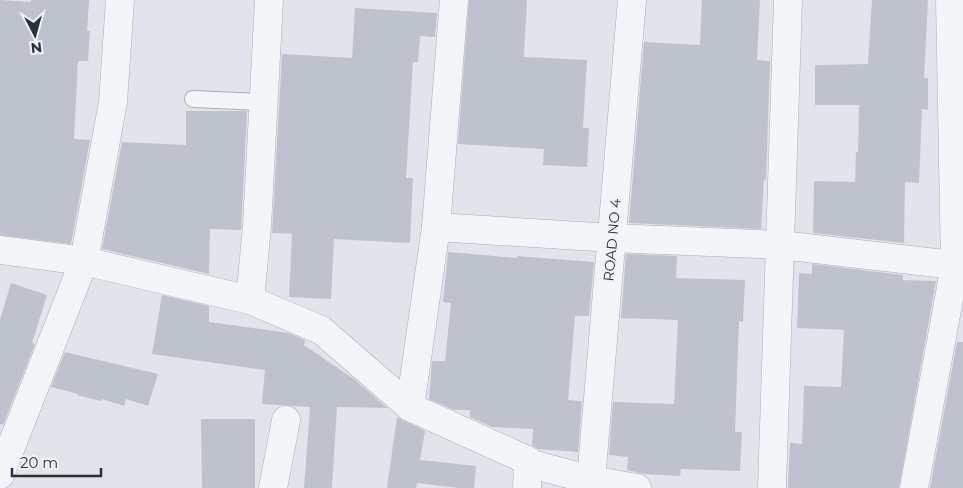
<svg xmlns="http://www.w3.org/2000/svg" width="963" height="488" font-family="Montserrat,sans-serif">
  <rect width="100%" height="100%" fill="#e1e4ea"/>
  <g fill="#bec2cd">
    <polygon points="0,0 31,2 31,0 89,0 87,31 90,31 88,61 78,61 74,139 90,140 71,244 0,235"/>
    <polygon points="469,0 527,0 524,57 587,60 583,128 589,128 587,167 543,165 544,149 458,144"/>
    <polygon points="702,0 760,0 757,60 770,61 766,180 764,179 761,229 629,223 644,42 700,45"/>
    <polygon points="872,0 928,0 924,78 928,78 928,110 922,109 919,183 905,182 904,243 813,233 814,181 855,182 856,152 858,152 859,105 815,105 815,65 868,64"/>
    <polygon points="355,8 437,13 435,37 420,36 418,62 413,62 406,178 413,178 410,243 334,239 331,299 289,297 292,234 272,233 282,54 352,58"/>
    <polygon points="186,111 247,111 241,230 210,229 209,274 102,249 122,142 186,145"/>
    <polygon points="448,252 517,258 517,256 594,262 589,316 575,316 568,400 582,401 578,452 538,449 532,445 533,429 492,427 470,417 470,410 454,410 429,399 432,361 445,361 451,303 443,302"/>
    <polygon points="626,254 677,256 676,278 745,280 743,322 739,321 735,432 742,432 740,471 681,469 680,476 644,474 627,470 628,457 609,455 613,402 674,404 678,320 621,318"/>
    <polygon points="812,264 903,275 903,280 936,281 899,488 788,488 790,443 802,444 804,386 841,387 844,330 797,328 799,273 812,274"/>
    <polygon points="11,283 47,295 32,343 35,344 3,425 0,424 0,320"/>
    <polygon points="162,295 209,306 209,322 289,333 305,340 304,345 354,379 387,408 337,407 332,488 304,488 310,407 262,404 265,370 152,354"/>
    <polygon points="957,342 963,342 963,488 930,488"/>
    <polygon points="65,352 158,374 148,406 126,399 124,406 102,399 101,401 77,395 78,394 51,387"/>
    <polygon points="397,417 425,431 420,460 476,466 474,488 459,488 417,483 416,488 387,488"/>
    <polygon points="201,419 255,419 255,488 202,488"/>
  </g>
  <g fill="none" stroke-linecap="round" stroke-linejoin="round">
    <g stroke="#aaaeb8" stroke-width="18">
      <polyline id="service" points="193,99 264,102"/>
    </g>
    <g stroke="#aaaeb8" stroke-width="29">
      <g id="minor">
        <polyline points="436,227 612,238 781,245 963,266"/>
        <polyline points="0,250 84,261 250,300 321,330 410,407 529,461 528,463 591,480 637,488"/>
        <polyline points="250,300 257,226 269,0"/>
        <polyline points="410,407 436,227 454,0"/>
        <polyline points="0,475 84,261 113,102 120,0"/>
        <polyline points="591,480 632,0"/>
        <polyline points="273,488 286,420"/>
        <polyline points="527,488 528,463"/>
        <polyline points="772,488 788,0"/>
        <polyline points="914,488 955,266 950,0"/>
      </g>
    </g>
    <use href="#service" stroke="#f4f5f8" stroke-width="16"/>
    <use href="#minor" stroke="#f4f5f8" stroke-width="28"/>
  </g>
  <g text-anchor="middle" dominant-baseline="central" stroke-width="4" stroke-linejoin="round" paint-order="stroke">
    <g font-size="14" fill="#293042" stroke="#f0f3f7">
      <text transform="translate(612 240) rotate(-85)">ROAD NO 4</text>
    </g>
  </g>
  <g transform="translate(35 35) rotate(174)" stroke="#f0f3f7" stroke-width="4" paint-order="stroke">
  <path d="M0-4L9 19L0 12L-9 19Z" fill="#293042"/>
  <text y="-8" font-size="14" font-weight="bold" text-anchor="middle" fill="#293042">N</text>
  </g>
  <path d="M12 468v8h89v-8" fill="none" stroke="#293042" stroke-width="2.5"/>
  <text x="20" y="468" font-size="15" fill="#293042" stroke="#f0f3f7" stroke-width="4" paint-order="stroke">20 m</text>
</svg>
